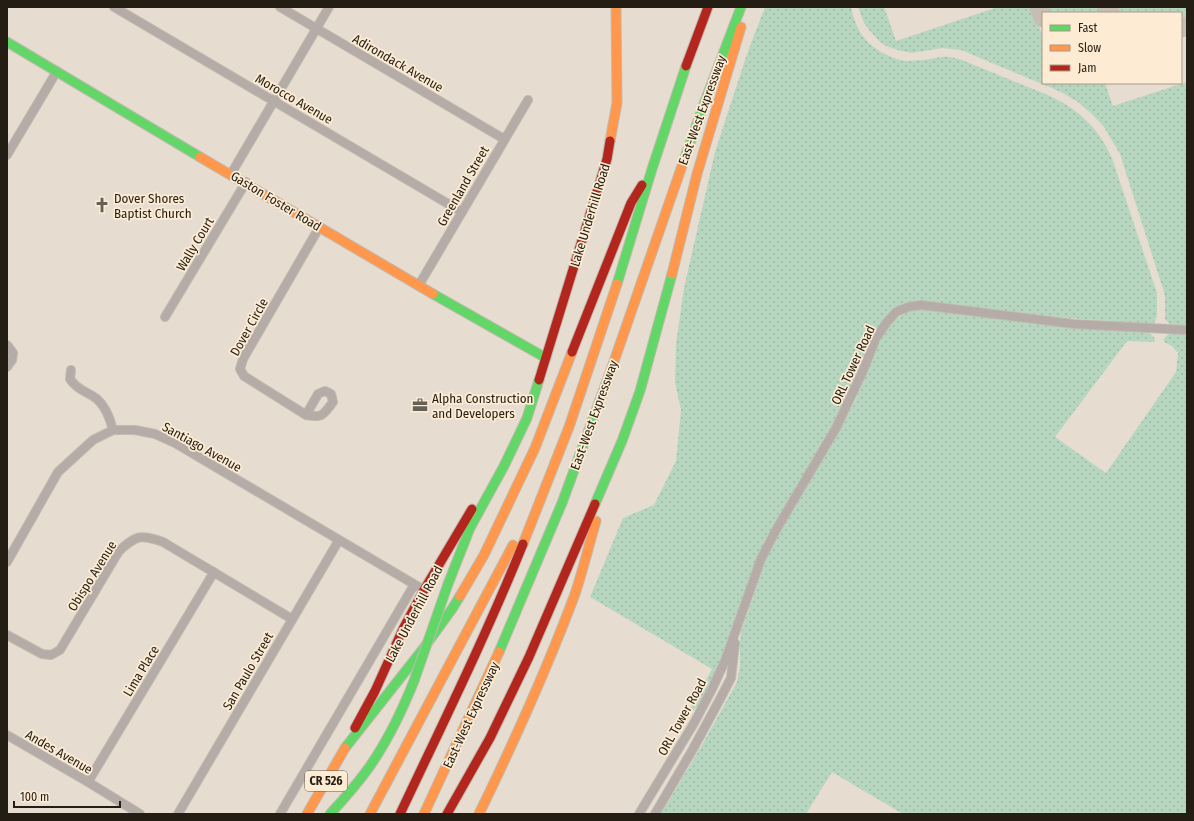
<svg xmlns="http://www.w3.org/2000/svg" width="1194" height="821" font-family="'Fira Sans Condensed',sans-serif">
  <defs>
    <pattern id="green-dots" width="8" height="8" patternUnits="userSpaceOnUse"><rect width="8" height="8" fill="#b7d6c0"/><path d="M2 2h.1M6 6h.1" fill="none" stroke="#9db7a4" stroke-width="1.8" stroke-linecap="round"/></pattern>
  </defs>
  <rect width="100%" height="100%" fill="#e6ddd0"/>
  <g fill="url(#green-dots)">
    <path d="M765,7H851C853,15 855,23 859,30C868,47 889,59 907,61C912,61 918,60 923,60C939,58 944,54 962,60L1050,96C1080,110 1099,129 1112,158L1157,293V316L1154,323L1151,324L1067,318L922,301L911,302L896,308L885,318L876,331L860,368L834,423L775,523L758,558L719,668L698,706L692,711H689L712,669L590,597L623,518L654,505L676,461L681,410L675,382L676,344L684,288L715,152L747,54Z"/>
    <polygon points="858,7 884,7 896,41 998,7 1028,7 1030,9 1033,8 1043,38 1043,83 1105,83 1113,106 1187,82 1187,326 1170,324 1165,319 1165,297 1163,289 1120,154 1104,127 1092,114 1078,102 1061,92 961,50 942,48 912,53 901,51 886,46 880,42 870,31 864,23"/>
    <polygon points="1046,7 1101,7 1103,13 1048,13"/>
    <polygon points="1114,7 1187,7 1187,20 1181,22 1181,13 1116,13"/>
    <path d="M926,308L1073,328L1147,332L1154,337L1155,342L1127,341L1055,437L1106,473L1176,372L1178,353L1172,346L1164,342V339C1170,330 1177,333 1187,334V814H903L832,772L806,814H661L702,745L737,682L740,666V642L741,632L766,559L778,533L844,422L855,401L881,338C892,318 903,311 926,308Z"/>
  </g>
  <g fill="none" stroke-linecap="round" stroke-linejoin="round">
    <g stroke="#c6bdb4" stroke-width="19">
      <polyline points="1039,7 1043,18"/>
      <polyline points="1108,7 1110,13"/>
      <polyline points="1181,28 1187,26"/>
    </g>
    <g stroke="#c1bab0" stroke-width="10">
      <g id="street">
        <polyline points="114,7 462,212"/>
        <polyline points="280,7 504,139"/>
        <polyline points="7,155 57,71"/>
        <polyline points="231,174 329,7"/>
        <polyline points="419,285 528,100"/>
        <polyline points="165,317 246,182"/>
        <polyline points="7,345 13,353 12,360 7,367"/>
        <path d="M71,370L70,379C78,391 87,391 97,399C106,407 110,418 113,430"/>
        <path d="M306,415L318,394L325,391L331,394L333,402C323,415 323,418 306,415L244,376L240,369L243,359L320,226"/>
        <polyline points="7,562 58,472 93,440 113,430 135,430 155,434 175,443 424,590"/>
        <path d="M7,635L42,654L51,655L60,650L119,551C136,535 141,534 163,542L292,619"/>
        <polyline points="7,735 88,782 140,814"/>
        <polyline points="88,782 214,572"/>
        <polyline points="178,814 339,540"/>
        <polyline points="280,814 414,585"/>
        <polyline points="639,814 694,723 712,689 725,661 761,559 776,530 836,428 863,371 876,338 887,322 896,312 908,307 921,305 1074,324 1187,330"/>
        <polyline points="655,814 693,749 719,701 731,678 735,643"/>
      </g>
    </g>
    <g stroke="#c1bab0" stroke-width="11">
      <g id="fast">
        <polyline points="7,42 200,157"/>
        <polyline points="683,163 704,104 741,7"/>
        <polyline points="617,284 652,169 686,66"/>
        <polyline points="433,294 546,358"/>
        <polyline points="595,504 622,441 640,391 672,274"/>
        <polyline points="448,584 470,528 504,466 527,418 539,380"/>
        <polyline points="499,652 562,503 611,370"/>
        <polyline points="345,748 423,649 452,609 460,596"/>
        <path d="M330,814C344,799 358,783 370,766C388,740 402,711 414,681"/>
      </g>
    </g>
    <g stroke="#c1bab0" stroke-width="11">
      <g id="slow">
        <polyline points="610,141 617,103 616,7"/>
        <polyline points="200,157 433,294"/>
        <polyline points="672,274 697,174 741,27"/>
        <polyline points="611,370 683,163"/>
        <polyline points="523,544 569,427 617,284"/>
        <polyline points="460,596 484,555 535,448 572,352"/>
        <polyline points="307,814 345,748"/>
        <polyline points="370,814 513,545"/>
        <polyline points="424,814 499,652"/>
        <path d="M479,814C514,742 547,669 575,594C583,570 589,545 596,521"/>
      </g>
    </g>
    <g stroke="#c1bab0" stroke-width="11">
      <g id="jam">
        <polyline points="686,66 708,7"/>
        <polyline points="572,352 631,203 642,185"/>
        <polyline points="539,380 607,159 610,141"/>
        <polyline points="355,728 375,691 403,629 424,590 472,509"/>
        <path d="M400,814C442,725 486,636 523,544"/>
        <polyline points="447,814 490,738 529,657 595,504"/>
      </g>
    </g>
    <use href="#street" stroke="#b5aba7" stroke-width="8"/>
    <use href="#fast" stroke="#63d668" stroke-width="9"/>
    <use href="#slow" stroke="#ff974d" stroke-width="9"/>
    <use href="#jam" stroke="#b3261e" stroke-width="9"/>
    <g stroke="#c1bab0" stroke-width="11" stroke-linecap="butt">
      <polyline id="fast-bridge" points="414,681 448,584"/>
    </g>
    <use href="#fast-bridge" stroke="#63d668" stroke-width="9"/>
  </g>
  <defs>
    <g id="church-bare" transform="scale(1.2)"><path d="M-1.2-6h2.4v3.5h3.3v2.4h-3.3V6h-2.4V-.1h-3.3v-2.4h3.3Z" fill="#676056" stroke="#fdecd3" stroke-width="2.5" paint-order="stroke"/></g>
    <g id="office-bare" transform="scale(1.2)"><path d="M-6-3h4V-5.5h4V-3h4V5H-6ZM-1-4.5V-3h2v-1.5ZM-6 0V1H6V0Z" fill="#676056" stroke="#fdecd3" stroke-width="2.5" paint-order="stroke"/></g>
  </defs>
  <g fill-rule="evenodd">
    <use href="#church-bare" x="102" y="205"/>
    <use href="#office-bare" x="420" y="405"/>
  </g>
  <g text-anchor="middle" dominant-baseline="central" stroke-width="3.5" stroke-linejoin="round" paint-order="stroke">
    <rect fill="#fdecd3" stroke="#645b4d" stroke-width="1" x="305" y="771" width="42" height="20" rx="3"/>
    <g font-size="12" font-weight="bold" fill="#231d14">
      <text x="326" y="781">CR 526</text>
    </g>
    <g font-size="13" fill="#231d14" stroke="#fdecd3">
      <text transform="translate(398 63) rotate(30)">Adirondack Avenue</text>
      <text transform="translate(294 99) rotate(30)">Morocco Avenue</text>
      <text transform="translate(702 110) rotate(-70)">East-West Expressway</text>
      <text transform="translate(463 186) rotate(-60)">Greenland Street</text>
      <text transform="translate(276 201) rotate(31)">Gaston Foster Road</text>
      <text transform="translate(590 215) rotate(-73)">Lake Underhill Road</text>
      <text transform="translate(195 244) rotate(-59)">Wally Court</text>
      <text transform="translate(249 327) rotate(-61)">Dover Circle</text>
      <text transform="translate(853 365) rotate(-65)">ORL Tower Road</text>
      <text transform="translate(594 415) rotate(-70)">East-West Expressway</text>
      <text transform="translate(202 447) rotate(29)">Santiago Avenue</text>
      <text transform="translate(92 576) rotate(-58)">Obispo Avenue</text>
      <text transform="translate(414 614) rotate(-62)">Lake Underhill Road</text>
      <text transform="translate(141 671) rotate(-59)">Lima Place</text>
      <text transform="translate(248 671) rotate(-60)">San Paulo Street</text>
      <text transform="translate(471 715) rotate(-65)">East-West Expressway</text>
      <text transform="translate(682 717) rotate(-61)">ORL Tower Road</text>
      <text transform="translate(59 752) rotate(30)">Andes Avenue</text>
    </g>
    <g font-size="13" fill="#231d14" stroke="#fdecd3" text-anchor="start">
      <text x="114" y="198">Dover Shores<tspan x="114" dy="15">Baptist Church</tspan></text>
      <text x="432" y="398">Alpha Construction<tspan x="432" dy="15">and Developers</tspan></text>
    </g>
  </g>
  <rect width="1194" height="821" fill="none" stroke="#231d14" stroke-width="16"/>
  <rect x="1042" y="12" width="140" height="72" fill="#fdecd3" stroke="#a69987"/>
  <rect x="1050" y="25" width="20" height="6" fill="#63d668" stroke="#a69987"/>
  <text x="1078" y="32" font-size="12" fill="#231d14">Fast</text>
  <rect x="1050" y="45" width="20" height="6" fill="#ff974d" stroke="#a69987"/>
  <text x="1078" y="52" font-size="12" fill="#231d14">Slow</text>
  <rect x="1050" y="65" width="20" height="6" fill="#b3261e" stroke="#a69987"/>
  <text x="1078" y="72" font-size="12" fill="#231d14">Jam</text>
  <path d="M14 801v6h106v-6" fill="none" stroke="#231d14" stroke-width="2"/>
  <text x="20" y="801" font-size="12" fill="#231d14" stroke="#fdecd3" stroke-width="3" paint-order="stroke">100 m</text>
</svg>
